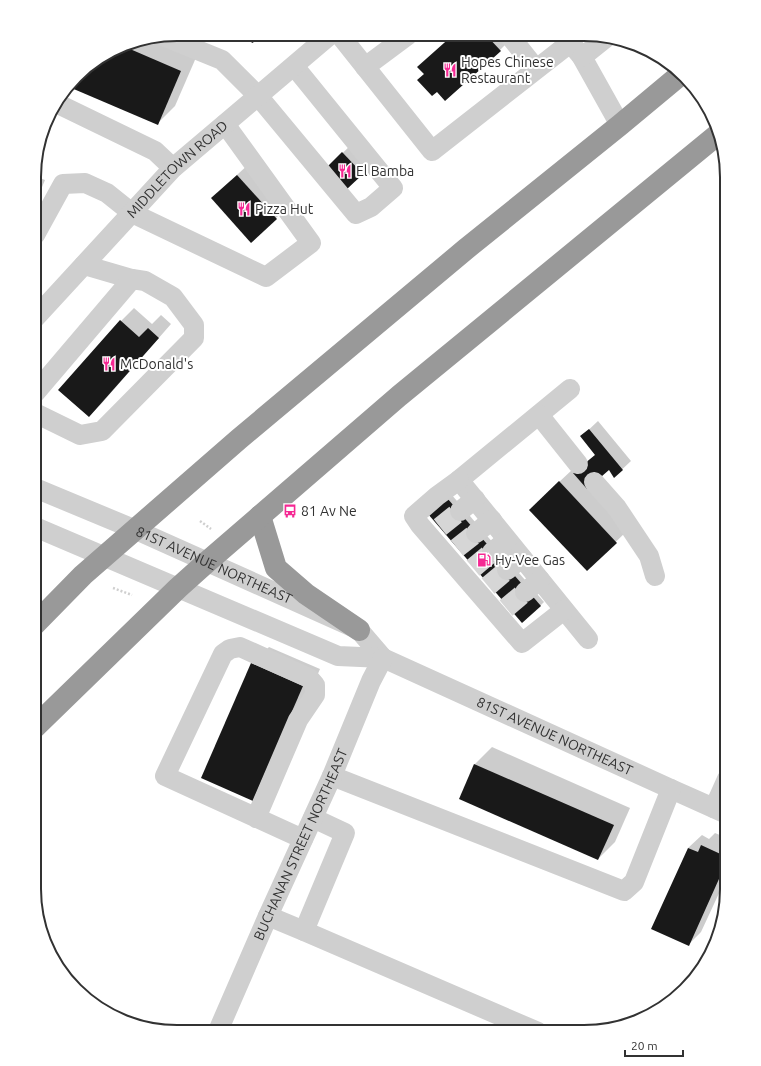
<svg xmlns="http://www.w3.org/2000/svg" width="761" height="1066" font-family="Ubuntu,sans-serif">
  <rect width="100%" height="100%" fill="#fff"/>
  <g fill="#0003">
    <polygon points="235,34 261,34 253,42"/>
    <polygon points="453,35 511,35 513,37 500,50 425,73 419,67"/>
    <polygon points="159,37 198,53 175,106 158,123 69,86 83,69 131,42"/>
    <polygon points="352,144 371,165 348,188 328,167"/>
    <polygon points="251,162 290,205 251,241 212,198"/>
    <polygon points="35,176 45,180 35,204"/>
    <polygon points="134,308 152,324 161,315 171,324 102,403 89,416 121,321"/>
    <polygon points="598,421 631,461 615,476 609,469 589,486 629,529 587,570 543,497 573,469 576,472 596,454 582,436"/>
    <polygon points="451,494 544,602 540,606 429,514"/>
    <polygon points="269,647 320,669 270,783 252,664"/>
    <polygon points="492,747 630,808 615,842 598,859 460,798 475,764"/>
    <polygon points="715,833 727,838 727,876 701,932 688,945 688,848 702,835 709,839"/>
  </g>
  <g fill="#191919">
    <polygon points="233,34 257,34 253,43"/>
    <polygon points="453,35 486,35 501,51 445,101 437,92 432,96 417,80 424,74 417,67"/>
    <polygon points="123,46 181,71 158,125 69,87 83,69"/>
    <polygon points="342,152 363,174 347,189 327,167"/>
    <polygon points="237,175 277,219 251,243 211,198"/>
    <polygon points="120,320 139,337 148,328 159,338 89,417 58,390"/>
    <polygon points="589,429 623,470 614,478 609,470 587,489 573,473 595,455 580,436"/>
    <polygon points="559,481 617,543 587,571 529,510"/>
    <polygon points="447,498 541,606 522,623 428,514"/>
    <polygon points="251,663 303,686 253,801 201,778"/>
    <polygon points="474,764 614,825 598,860 459,799"/>
    <polygon points="701,845 727,857 727,861 689,946 651,929 688,848 698,852"/>
  </g>
  <g fill="none" stroke-linecap="round" stroke-linejoin="round">
    <g stroke="#d6d6d6" stroke-width="20" stroke-dasharray="20 10" stroke-linecap="butt">
      <polyline points="440,527 460,511"/>
      <polyline points="457,548 476,533"/>
      <polyline points="473,568 492,552"/>
      <polyline points="488,586 507,570"/>
      <polyline points="506,608 525,592"/>
    </g>
    <g stroke="#cfcfcf" stroke-width="2.5" stroke-dasharray="2 2" stroke-linecap="butt">
      <polyline points="200,521 211,529"/>
      <polyline points="113,588 132,595"/>
    </g>
    <g stroke="#cfcfcf" stroke-width="20">
      <polyline points="339,34 432,151 570,43"/>
      <polyline points="509,35 536,69"/>
      <polyline points="564,35 582,57 620,125"/>
      <polyline points="163,36 222,60 258,96 356,214 371,207 393,188 294,66"/>
      <polyline points="582,57 607,37"/>
      <polyline points="365,67 408,35"/>
      <polyline points="56,103 155,151 173,168"/>
      <polyline points="35,235 63,184 85,183 107,193 132,213 266,277 311,243 225,124"/>
      <polyline points="84,265 132,279"/>
      <path id="s1" d="M35,318L173,168L331,34"/>
      <polyline points="570,389 459,480 588,639"/>
      <polyline points="35,413 80,435 102,431 194,338 194,325 173,297 145,281 132,279 35,393"/>
      <polyline points="539,415 578,464"/>
      <polyline points="459,480 437,496 414,516 420,525 522,643 564,610"/>
      <polyline points="594,482 617,508 649,556 655,576"/>
      <path id="s2" d="M35,488L136,530L359,630L383,658"/>
      <polyline points="460,511 475,499"/>
      <path id="s3" d="M35,527L338,656L383,658L671,789L727,814"/>
      <polyline points="476,533 492,520"/>
      <polyline points="492,552 507,540"/>
      <polyline points="507,570 522,558"/>
      <polyline points="525,592 540,580"/>
      <polyline points="332,776 624,891 634,882 671,789"/>
      <polyline points="714,808 727,779"/>
      <polyline points="256,818 298,720 315,695 315,685 309,678 240,647 230,649 223,654 165,776 303,839"/>
      <polyline points="268,916 304,931 538,1032"/>
      <polyline points="304,931 345,833 313,818"/>
      <path id="s4" d="M218,1031L268,916L332,776L371,681L383,658"/>
    </g>
    <g stroke="#999" stroke-width="22">
      <polyline points="260,516 276,568 306,594 359,630"/>
      <polyline points="34,625 83,575 239,439 466,249 620,125 680,75"/>
      <polyline points="34,728 178,588 207,562 399,396 717,135"/>
    </g>
  </g>
  <defs>
    <g id="restaurant-bare" transform="scale(1.08)"><path d="M-5-6h1v4h1v-4h1v4h1v-4h1v5L-1.5 .5V6h-2V.5L-5-1ZM5-6V6H3V1.5H1.5Q1.5-4 5-6Z" fill="#f52893" stroke="#fff" stroke-width="2.5" paint-order="stroke"/></g>
    <g id="bus-bare" transform="scale(1.08)"><path d="M-5-6H5V4H4V6H2V4H-2V6H-4V4H-5ZM-3.5-4V0h7V-4ZM-3.5 1.2v1.5H-2V1.2ZM2 1.2v1.5H3.5V1.2Z" fill="#f52893" stroke="#fff" stroke-width="2.5" paint-order="stroke"/></g>
    <g id="fuel-bare" transform="scale(1.08)"><path d="M-5.5-6h7V0h2V4h1.3V-2.5L3-4.5l.8-.8L6-3V5H2.5V1h-1V6h-7ZM-4.2-4.7v3.2H.2V-4.7Z" fill="#f52893" stroke="#fff" stroke-width="2.5" paint-order="stroke"/></g>
  </defs>
  <g fill-rule="evenodd">
    <use href="#restaurant-bare" x="450" y="70"/>
    <use href="#restaurant-bare" x="345" y="171"/>
    <use href="#restaurant-bare" x="244" y="209"/>
    <use href="#restaurant-bare" x="109" y="364"/>
    <use href="#bus-bare" x="290" y="511"/>
    <use href="#fuel-bare" x="484" y="560"/>
  </g>
  <g text-anchor="middle" dominant-baseline="central" stroke-width="4" stroke-linejoin="round" paint-order="stroke">
    <g font-size="14" fill="#323232" stroke="#fff" text-anchor="start">
      <text x="461" y="62">Hopes Chinese<tspan x="461" dy="16">Restaurant</tspan></text>
      <text x="356" y="171">El Bamba</text>
      <text x="255" y="209">Pizza Hut</text>
      <text x="120" y="364">McDonald's</text>
      <text x="301" y="511">81 Av Ne</text>
      <text x="495" y="560">Hy-Vee Gas</text>
    </g>
    <g font-size="14" fill="#323232" stroke="#fff">
      <text stroke="none"><textPath href="#s1" startOffset="206">MIDDLETOWN ROAD</textPath></text>
      <text stroke="none"><textPath href="#s2" startOffset="195">81ST AVENUE NORTHEAST</textPath></text>
      <text stroke="none"><textPath href="#s3" startOffset="563">81ST AVENUE NORTHEAST</textPath></text>
      <text stroke="none"><textPath href="#s4" startOffset="204">BUCHANAN STREET NORTHEAST</textPath></text>
    </g>
  </g>
  <path d="M0 0H761V1066H0ZM177 41H584A136 136 0 0 1 720 177V889A136 136 0 0 1 584 1025H177A136 136 0 0 1 41 889V177A136 136 0 0 1 177 41Z" fill="#fff" fill-rule="evenodd"/>
  <path fill="none" stroke="#323232" stroke-width="2" d="M177 41H584A136 136 0 0 1 720 177V889A136 136 0 0 1 584 1025H177A136 136 0 0 1 41 889V177A136 136 0 0 1 177 41Z"/>
  <path d="M625 1050v6h58v-6" fill="none" stroke="#323232" stroke-width="2"/>
  <text x="631" y="1050" font-size="12" fill="#323232" stroke="#ffffff" stroke-width="3" paint-order="stroke">20 m</text>
</svg>
